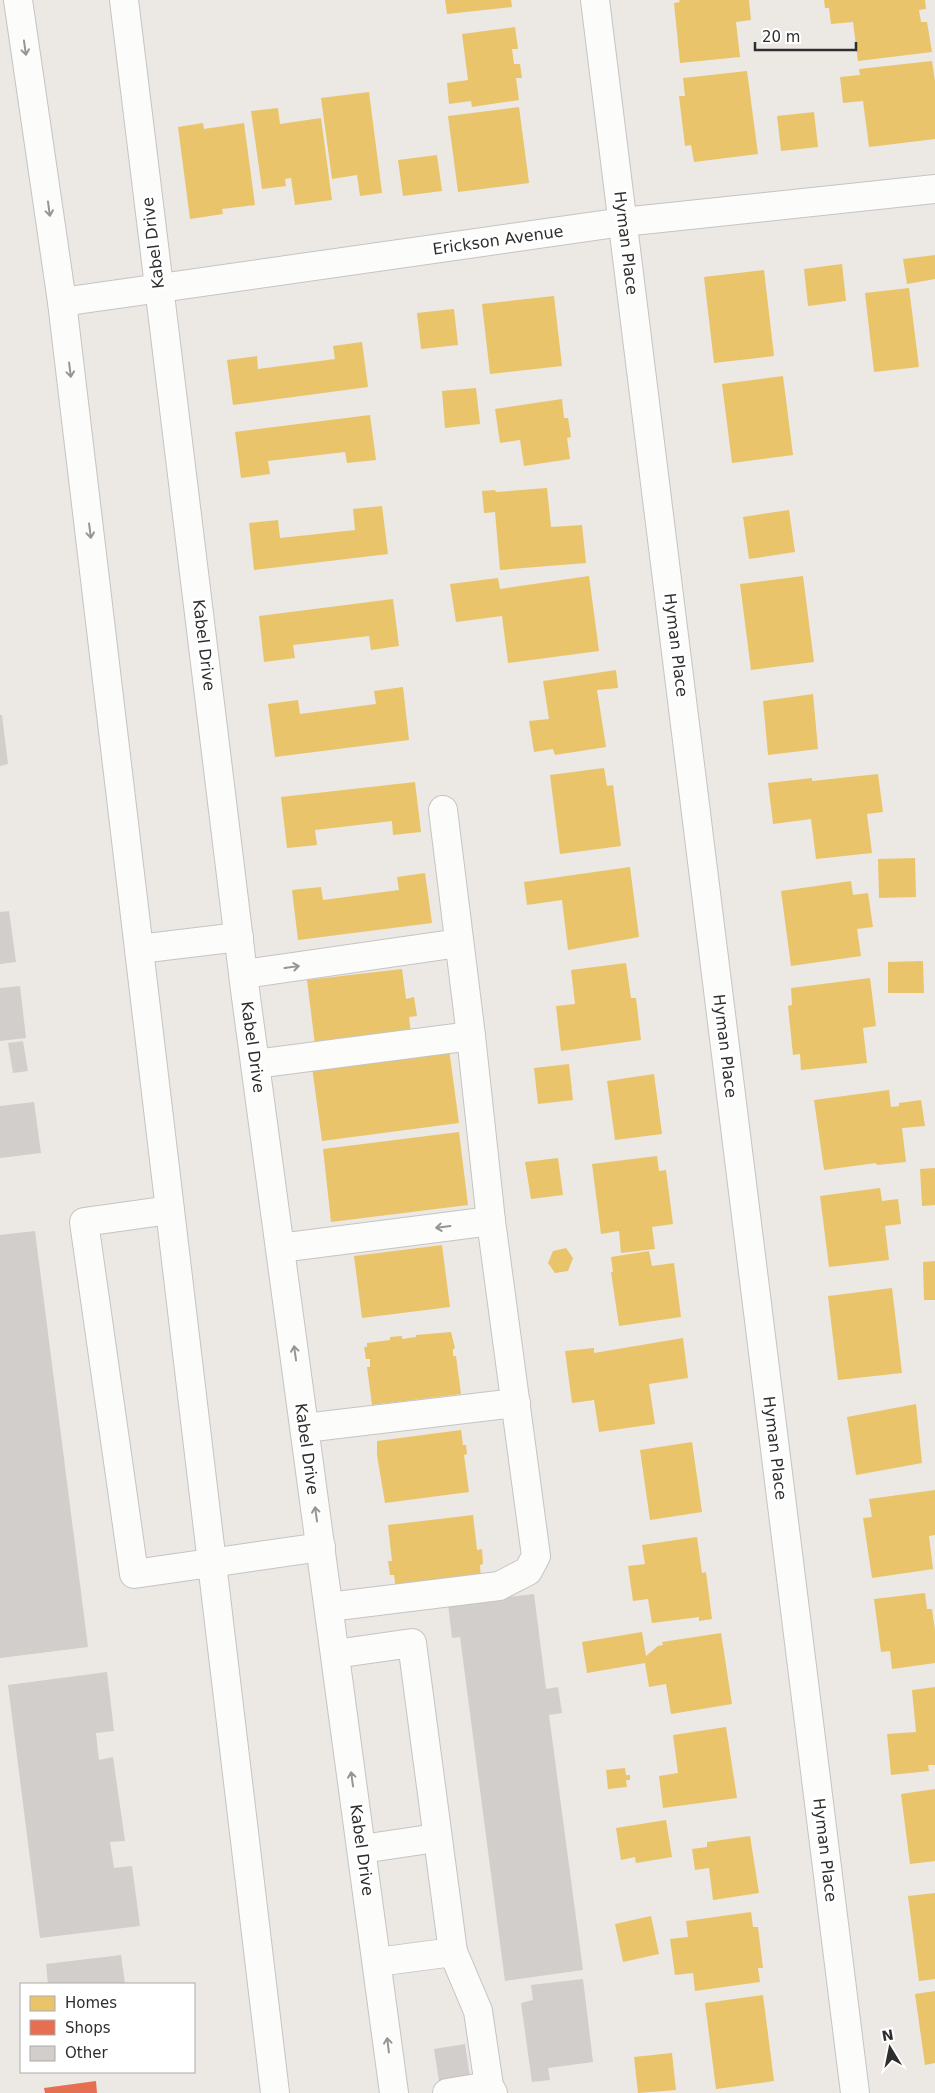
<svg xmlns="http://www.w3.org/2000/svg" width="935" height="2093" font-family="'DejaVu Sans',sans-serif">
  <rect width="100%" height="100%" fill="#ece8e4"/>
  <g fill="#e9c46a">
    <polygon points="445,0 511,0 512,7 447,14"/>
    <polygon points="679,0 749,0 751,20 736,22 740,57 680,63 674,3 680,2"/>
    <polygon points="824,0 925,0 926,9 919,10 921,22 927,22 932,52 858,61 853,22 831,24 829,8 825,8"/>
    <polygon points="515,27 518,49 512,49 514,64 520,64 522,78 516,78 519,100 472,107 471,101 449,104 447,83 468,80 462,34"/>
    <polygon points="932,61 935,81 935,139 869,147 863,101 843,103 840,77 860,75 859,69"/>
    <polygon points="747,71 758,154 694,162 691,145 685,146 679,96 685,96 683,78"/>
    <polygon points="369,92 382,193 360,196 357,175 332,179 321,98"/>
    <polygon points="519,107 529,183 458,192 448,116"/>
    <polygon points="278,108 280,124 321,118 332,200 295,205 291,178 285,179 286,186 262,189 251,111"/>
    <polygon points="814,112 818,147 781,151 777,116"/>
    <polygon points="203,123 204,129 244,123 255,205 222,209 223,214 190,219 178,127"/>
    <polygon points="437,155 442,191 403,196 398,160"/>
    <polygon points="935,255 935,279 907,284 903,259"/>
    <polygon points="842,264 846,301 808,306 804,269"/>
    <polygon points="764,270 774,356 714,363 704,277"/>
    <polygon points="909,288 919,367 874,372 865,293"/>
    <polygon points="554,296 562,366 490,374 482,304"/>
    <polygon points="454,309 458,345 421,349 417,313"/>
    <polygon points="362,342 368,387 233,405 227,360 257,356 258,369 335,359 333,346"/>
    <polygon points="783,376 793,455 732,463 722,384"/>
    <polygon points="476,388 480,424 445,428 442,391"/>
    <polygon points="562,399 564,418 568,418 571,437 567,438 570,459 524,466 520,440 500,443 495,409"/>
    <polygon points="370,415 376,460 347,463 345,452 268,461 270,474 241,478 235,432"/>
    <polygon points="547,488 551,527 582,525 586,563 500,570 495,512 484,513 482,491 495,490 496,492"/>
    <polygon points="382,506 388,554 254,570 249,523 278,520 280,538 355,530 353,509"/>
    <polygon points="789,510 795,552 749,559 743,517"/>
    <polygon points="589,576 599,651 508,663 502,616 456,622 450,584 498,578 500,589"/>
    <polygon points="803,576 814,662 751,670 740,584"/>
    <polygon points="393,599 399,646 371,650 369,636 293,645 295,658 264,662 259,616"/>
    <polygon points="616,670 618,688 597,690 606,747 555,755 553,749 534,752 529,721 549,719 543,681"/>
    <polygon points="403,687 409,740 275,757 268,704 298,700 300,714 376,704 374,691"/>
    <polygon points="813,694 818,749 768,755 763,701"/>
    <polygon points="604,768 607,786 613,785 621,846 560,854 550,775"/>
    <polygon points="878,774 883,812 867,814 872,853 816,859 811,819 773,824 768,783 812,778 812,781"/>
    <polygon points="415,782 421,832 393,835 392,821 315,830 317,845 287,848 281,797"/>
    <polygon points="915,858 916,897 879,898 878,859"/>
    <polygon points="630,867 639,937 568,950 562,900 527,905 524,882"/>
    <polygon points="425,873 432,923 298,940 292,890 321,887 323,900 399,890 397,877"/>
    <polygon points="851,881 853,895 868,893 873,927 857,929 861,956 791,966 781,891"/>
    <polygon points="923,961 924,993 888,993 888,962"/>
    <polygon points="626,963 631,998 636,998 641,1040 561,1051 556,1006 575,1004 571,970"/>
    <polygon points="402,969 406,999 414,997 417,1016 409,1017 411,1034 315,1045 307,980"/>
    <polygon points="870,978 876,1026 863,1028 867,1063 801,1070 800,1054 793,1055 788,1006 792,1005 791,988"/>
    <polygon points="449,1049 459,1123 322,1141 312,1067"/>
    <polygon points="569,1064 573,1100 538,1104 534,1068"/>
    <polygon points="654,1074 662,1134 615,1140 607,1081"/>
    <polygon points="889,1090 891,1107 899,1106 899,1103 921,1100 925,1126 902,1128 906,1162 877,1165 876,1163 824,1170 814,1100"/>
    <polygon points="459,1132 468,1205 331,1222 323,1149"/>
    <polygon points="657,1156 659,1171 666,1170 673,1224 652,1227 655,1249 621,1253 619,1231 601,1234 592,1164"/>
    <polygon points="558,1158 563,1195 531,1199 525,1162"/>
    <polygon points="935,1168 935,1205 922,1206 920,1169"/>
    <polygon points="880,1188 882,1201 898,1199 901,1224 885,1226 889,1260 829,1267 820,1196"/>
    <polygon points="442,1245 450,1307 362,1318 354,1256"/>
    <polygon points="566,1248 573,1258 568,1271 555,1273 548,1263 553,1251"/>
    <polygon points="649,1251 652,1266 674,1263 681,1317 619,1326 611,1272 613,1272 611,1257"/>
    <polygon points="935,1261 935,1300 924,1300 923,1262"/>
    <polygon points="892,1288 902,1373 838,1380 828,1296"/>
    <polygon points="451,1332 455,1348 453,1349 453,1356 456,1356 461,1394 372,1405 367,1367 370,1367 370,1359 366,1359 364,1347 367,1347 367,1343 390,1340 390,1337 402,1336 402,1339 416,1337 416,1335"/>
    <polygon points="683,1338 688,1378 649,1384 655,1424 599,1432 594,1400 572,1403 565,1351 594,1348 594,1353"/>
    <polygon points="916,1404 922,1463 856,1475 847,1417"/>
    <polygon points="461,1430 463,1445 466,1445 467,1454 464,1455 469,1492 385,1503 377,1455 377,1441"/>
    <polygon points="692,1442 702,1512 650,1520 640,1450"/>
    <polygon points="935,1490 935,1535 929,1536 933,1569 872,1578 863,1518 872,1517 869,1499"/>
    <polygon points="473,1515 477,1550 482,1549 483,1564 480,1565 481,1579 396,1590 394,1575 390,1575 388,1561 392,1561 388,1525"/>
    <polygon points="697,1537 702,1573 706,1572 712,1619 699,1621 699,1617 652,1623 648,1599 633,1601 628,1566 645,1564 642,1545"/>
    <polygon points="925,1593 927,1609 932,1609 935,1630 935,1663 892,1669 890,1651 881,1652 874,1599"/>
    <polygon points="642,1632 646,1656 658,1646 663,1645 662,1642 721,1633 732,1704 671,1714 666,1684 649,1687 645,1663 587,1673 582,1642"/>
    <polygon points="935,1687 935,1765 928,1765 929,1771 891,1775 887,1734 916,1732 912,1690"/>
    <polygon points="726,1727 737,1798 663,1808 659,1776 678,1773 673,1735"/>
    <polygon points="625,1768 626,1775 630,1775 630,1780 626,1780 627,1787 608,1789 606,1770"/>
    <polygon points="935,1789 935,1861 910,1864 901,1794"/>
    <polygon points="666,1820 672,1857 636,1863 635,1857 621,1860 616,1828"/>
    <polygon points="750,1836 759,1893 713,1900 709,1868 695,1870 692,1849 707,1847 707,1842"/>
    <polygon points="935,1893 935,1979 919,1981 908,1896"/>
    <polygon points="751,1912 753,1927 758,1927 763,1968 758,1968 760,1982 695,1991 693,1973 675,1975 670,1939 688,1937 686,1921"/>
    <polygon points="651,1916 659,1954 623,1962 615,1924"/>
    <polygon points="935,1991 935,2063 925,2065 915,1994"/>
    <polygon points="763,1995 774,2081 716,2089 705,2003"/>
    <polygon points="672,2053 676,2090 638,2093 634,2057"/>
  </g>
  <polygon fill="#e76f51" points="96,2081 97,2093 45,2093 44,2088"/>
  <g fill="#d1cecb">
    <polygon points="0,715 2,715 8,764 0,766"/>
    <polygon points="9,911 16,962 0,964 0,912"/>
    <polygon points="20,986 26,1038 0,1041 0,988"/>
    <polygon points="23,1041 28,1071 13,1073 8,1043"/>
    <polygon points="34,1102 41,1153 0,1158 0,1106"/>
    <polygon points="35,1231 88,1647 0,1658 0,1235"/>
    <polygon points="534,1594 546,1689 558,1687 562,1713 549,1715 583,1970 505,1981 460,1637 452,1638 448,1604"/>
    <polygon points="107,1672 114,1731 96,1733 99,1760 113,1757 125,1841 110,1842 114,1868 132,1866 140,1926 40,1938 8,1685"/>
    <polygon points="121,1955 125,1984 48,1984 46,1964"/>
    <polygon points="583,1979 593,2062 548,2068 550,2080 532,2082 521,2003 533,2000 531,1985"/>
    <polygon points="465,2044 470,2077 439,2081 434,2049"/>
  </g>
  <g fill="none" stroke-linecap="round" stroke-linejoin="round">
    <g stroke="#c5c4c5" stroke-width="30">
      <g id="minor">
        <polyline points="18,0 62,302 275,2093"/>
        <polyline points="124,0 245,990 394,2093"/>
        <polyline points="595,0 855,2093"/>
        <polyline points="62,302 623,222 935,189"/>
        <polyline points="139,949 239,937"/>
        <polyline points="244,974 459,943"/>
        <polyline points="255,1064 471,1036"/>
        <polyline points="170,1210 84,1222 134,1574 321,1547"/>
        <polyline points="280,1248 491,1221"/>
        <polyline points="305,1428 516,1403"/>
        <polyline points="329,1607 499,1586 528,1571 536,1556 491,1221 471,1036 443,810"/>
        <polyline points="335,1654 412,1643 453,1952 478,2011 489,2086 493,2093"/>
        <polyline points="362,1849 436,1838"/>
        <polyline points="377,1962 453,1952"/>
        <polyline points="447,2093 489,2086"/>
      </g>
    </g>
    <use href="#minor" stroke="#fcfcfb" stroke-width="28"/>
  </g>
  <defs><path id="oneway-shaft" d="M-6 0H5M1.5-3L5.5 0L1.5 3" fill="none" stroke-width="1.6" stroke-linecap="round" stroke-linejoin="round" transform="scale(1.25)"/></defs>
  <g stroke="#959594">
    <use href="#oneway-shaft" transform="translate(25 48) rotate(82)"/>
    <use href="#oneway-shaft" transform="translate(49 209) rotate(82)"/>
    <use href="#oneway-shaft" transform="translate(70 370) rotate(83)"/>
    <use href="#oneway-shaft" transform="translate(90 531) rotate(83)"/>
    <use href="#oneway-shaft" transform="translate(292 967) rotate(-8)"/>
    <use href="#oneway-shaft" transform="translate(443 1227) rotate(173)"/>
    <use href="#oneway-shaft" transform="translate(295 1353) rotate(-98)"/>
    <use href="#oneway-shaft" transform="translate(316 1514) rotate(-98)"/>
    <use href="#oneway-shaft" transform="translate(352 1779) rotate(-98)"/>
    <use href="#oneway-shaft" transform="translate(388 2045) rotate(-97)"/>
  </g>
  <g text-anchor="middle" dominant-baseline="central" stroke-width="5" stroke-linejoin="round" paint-order="stroke">
    <g font-size="16" fill="#2e2e2e" stroke="#fff">
      <text transform="translate(498 240) rotate(-8)">Erickson Avenue</text>
      <text transform="translate(153 243) rotate(-97)">Kabel Drive</text>
      <text transform="translate(626 243) rotate(83)">Hyman Place</text>
      <text transform="translate(204 645) rotate(83)">Kabel Drive</text>
      <text transform="translate(676 645) rotate(83)">Hyman Place</text>
      <text transform="translate(725 1046) rotate(83)">Hyman Place</text>
      <text transform="translate(253 1047) rotate(82)">Kabel Drive</text>
      <text transform="translate(775 1448) rotate(83)">Hyman Place</text>
      <text transform="translate(307 1449) rotate(82)">Kabel Drive</text>
      <text transform="translate(362 1850) rotate(82)">Kabel Drive</text>
      <text transform="translate(825 1850) rotate(83)">Hyman Place</text>
    </g>
  </g>
  <rect x="20" y="1983" width="175" height="90" fill="#ffffff" stroke="#ababab"/>
  <rect x="30" y="1996" width="25" height="15" fill="#e9c46a" stroke="#ababab"/>
  <text x="65" y="2008" font-size="15" fill="#2e2e2e">Homes</text>
  <rect x="30" y="2020" width="25" height="15" fill="#e76f51" stroke="#ababab"/>
  <text x="65" y="2033" font-size="15" fill="#2e2e2e">Shops</text>
  <rect x="30" y="2046" width="25" height="15" fill="#d1cecb" stroke="#ababab"/>
  <text x="65" y="2058" font-size="15" fill="#2e2e2e">Other</text>
  <g transform="translate(890 2048) rotate(350)" stroke="#ffffff" stroke-width="4" paint-order="stroke">
  <path d="M0-4L9 19L0 12L-9 19Z" fill="#2e2e2e"/>
  <text y="-8" font-size="14" font-weight="bold" text-anchor="middle" fill="#2e2e2e">N</text>
  </g>
  <path d="M755 42v8h101v-8" fill="none" stroke="#2e2e2e" stroke-width="2.5"/>
  <text x="762" y="42" font-size="15" fill="#2e2e2e" stroke="#ffffff" stroke-width="4" paint-order="stroke">20 m</text>
</svg>
